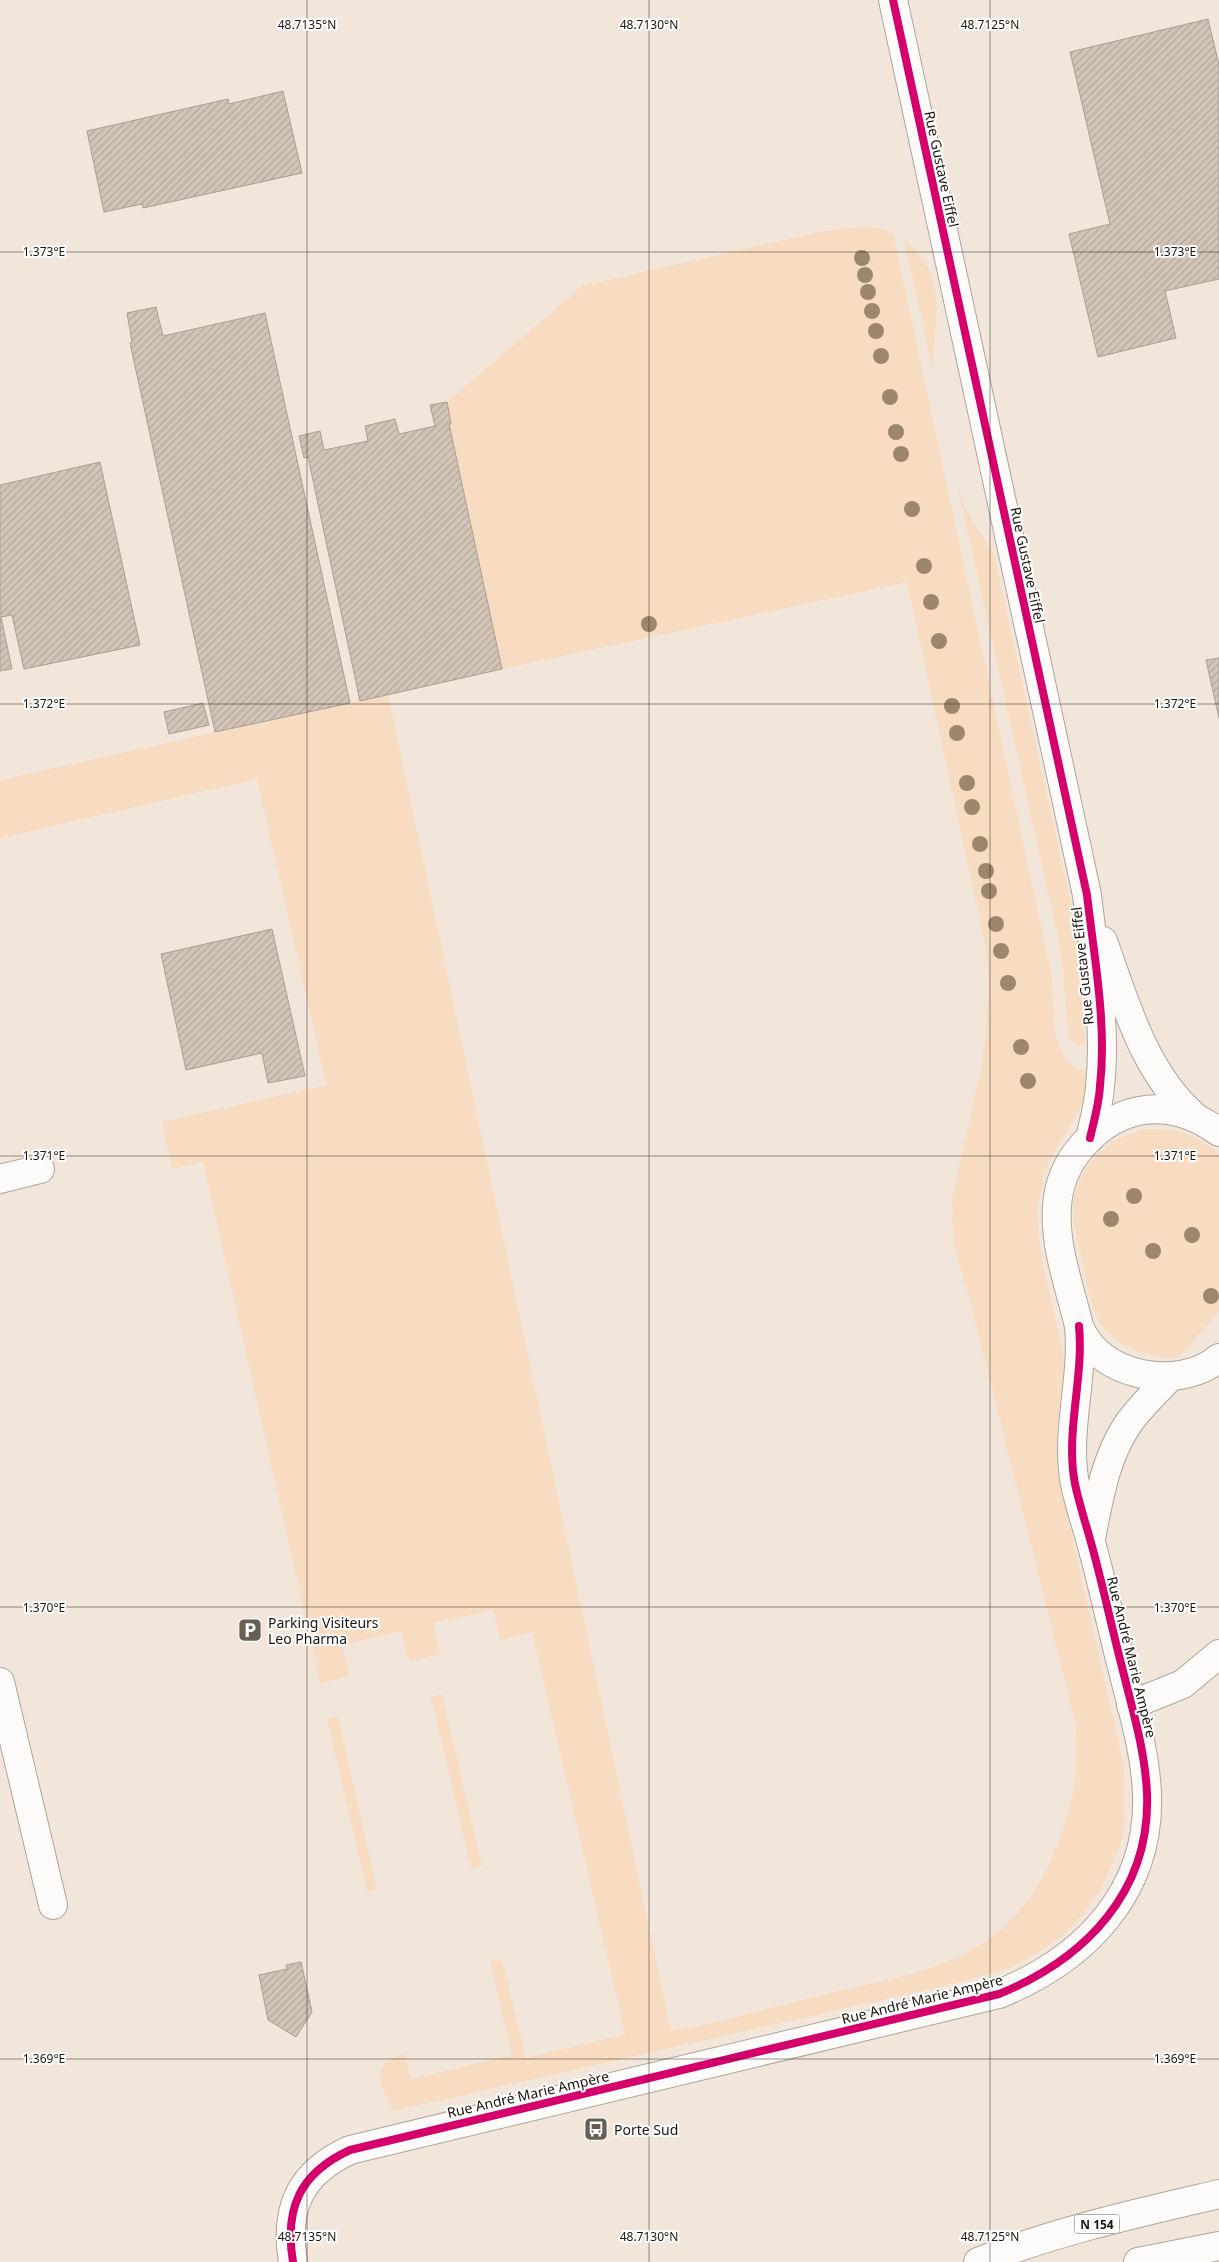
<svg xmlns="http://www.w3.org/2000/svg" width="1219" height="2262" font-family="'Noto Sans',sans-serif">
  <defs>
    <pattern id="building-hatch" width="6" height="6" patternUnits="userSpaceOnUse" patternTransform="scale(1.25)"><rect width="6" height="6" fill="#d2c4b6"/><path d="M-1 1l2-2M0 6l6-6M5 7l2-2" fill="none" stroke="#b4a89b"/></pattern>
  </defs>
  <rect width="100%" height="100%" fill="#f2e6da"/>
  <g fill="#f8dcc1">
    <path d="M860,227L877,228L893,233L1052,978C1055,1010 1047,1060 1086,1072L1085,1095L1080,1109L1049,1161L1043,1177L1037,1216L1042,1260L1065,1360L1057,1432L1060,1483L1124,1766L1125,1823L1120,1846L1100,1891L1083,1914L1066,1933L1027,1960L1009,1968L961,1982L393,2111C381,2086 367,2062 405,2054L411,2079L512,2055L490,1962L502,1960L526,2058L625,2034L532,1632L500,1640L493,1610L433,1623L440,1654L409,1662L401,1631L342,1645L350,1676L320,1683L203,1162L172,1169L162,1122L326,1085L257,779L0,838V780L388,694L671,2031C719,2024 767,2008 814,1997C929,1969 1010,1966 1058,1843C1074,1802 1080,1765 1075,1721L972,1308L953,1243L952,1198L983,1060L989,987L986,950L907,582L502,669L449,424L451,423L447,402L582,286L819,232Z"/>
    <path d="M904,239C952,281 933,316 933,371Z"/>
    <polygon points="958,487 965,508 994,554 1077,931 1084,983 1085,1045 1072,1042 1068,1037 1063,967 1056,928"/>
    <path d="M1147,1129C1175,1128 1198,1135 1219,1154V1312L1178,1358C1150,1358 1121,1350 1103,1327C1091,1312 1088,1288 1084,1269C1080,1250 1073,1229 1073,1209C1074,1168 1108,1136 1147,1129Z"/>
    <polygon points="442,1694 482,1866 471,1868 431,1697"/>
    <polygon points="338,1717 377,1889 367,1891 327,1719"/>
  </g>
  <g fill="url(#building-hatch)" stroke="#a89f96">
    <polygon points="1208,19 1219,65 1219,279 1165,291 1176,338 1098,357 1069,234 1110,224 1070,52"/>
    <polygon points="283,91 302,173 143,208 142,204 104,212 87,131 228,99 229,104"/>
    <polygon points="156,307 163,336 265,313 350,703 215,732 130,343 132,342 127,313"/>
    <polygon points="447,402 451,424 449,424 502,669 360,701 308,457 304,458 299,436 320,431 324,450 368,441 365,426 395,419 399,434 435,426 430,405"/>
    <polygon points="100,462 140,645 24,669 12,615 1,617 12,669 0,671 0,485"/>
    <polygon points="1219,658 1219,718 1206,660"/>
    <polygon points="203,703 209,725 169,734 164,712"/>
    <polygon points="272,929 305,1076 268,1083 262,1053 186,1070 161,954"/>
    <polygon points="301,1962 312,2012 296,2037 268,2020 259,1975 287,1969 286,1965"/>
  </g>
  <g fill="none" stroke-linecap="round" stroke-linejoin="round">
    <g stroke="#ada59b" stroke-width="30">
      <g id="minor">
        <path d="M893,0L1087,895C1094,957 1107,1023 1100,1086C1099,1104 1094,1121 1090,1138"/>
        <path d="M1103,941C1125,1002 1144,1073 1195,1117"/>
        <path d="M1219,1132C1172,1098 1122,1102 1083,1145C1068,1162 1058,1184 1057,1207C1054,1246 1070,1288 1079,1326C1098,1377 1179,1392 1219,1358"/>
        <polyline points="0,1179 40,1169"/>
        <path d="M1091,1538C1099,1499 1105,1458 1128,1424C1140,1407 1155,1393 1169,1378"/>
        <polyline points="0,1682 53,1905"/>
        <polyline points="1131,1705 1183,1684 1219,1654"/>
        <path d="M293,2262C284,2208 300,2173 350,2150L999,1994C1085,1959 1151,1892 1147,1793C1145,1750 1132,1708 1122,1667C1111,1625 1102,1581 1090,1539C1085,1521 1079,1503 1075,1484C1065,1432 1084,1379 1079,1326"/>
      </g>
    </g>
    <g stroke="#ada59b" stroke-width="30">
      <g id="major">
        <path d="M978,2262C1056,2231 1138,2213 1219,2194"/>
        <polyline points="1138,2262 1219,2246"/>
      </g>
    </g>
    <use href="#minor" stroke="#fdfbf9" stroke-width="28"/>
    <use href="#major" stroke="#fdfbf9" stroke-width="28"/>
    <g stroke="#fff" stroke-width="11">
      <g id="cycleway">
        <path d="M893,0L1087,895C1094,957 1107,1023 1100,1086C1099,1104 1094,1121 1090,1138"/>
        <path d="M293,2262C284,2208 300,2173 350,2150L999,1994C1085,1959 1151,1892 1147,1793C1145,1750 1132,1708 1122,1667C1111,1625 1102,1581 1090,1539C1085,1521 1079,1503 1075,1484C1065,1432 1084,1379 1079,1326"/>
      </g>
    </g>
    <use href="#cycleway" stroke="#d6006c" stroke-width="8"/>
  </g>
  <g fill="#9d866e">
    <circle cx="862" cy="258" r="8"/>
    <circle cx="865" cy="275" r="8"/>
    <circle cx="868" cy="292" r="8"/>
    <circle cx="872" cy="311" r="8"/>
    <circle cx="876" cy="331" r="8"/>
    <circle cx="881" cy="356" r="8"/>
    <circle cx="890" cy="397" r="8"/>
    <circle cx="896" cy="432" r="8"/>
    <circle cx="901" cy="454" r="8"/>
    <circle cx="912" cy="509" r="8"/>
    <circle cx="924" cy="566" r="8"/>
    <circle cx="931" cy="602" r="8"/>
    <circle cx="649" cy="624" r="8"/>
    <circle cx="939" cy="641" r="8"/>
    <circle cx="952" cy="706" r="8"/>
    <circle cx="957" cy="733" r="8"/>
    <circle cx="967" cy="783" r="8"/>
    <circle cx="972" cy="807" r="8"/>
    <circle cx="980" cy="844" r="8"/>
    <circle cx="986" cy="871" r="8"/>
    <circle cx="989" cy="891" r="8"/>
    <circle cx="996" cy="924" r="8"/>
    <circle cx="1001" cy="951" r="8"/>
    <circle cx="1008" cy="983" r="8"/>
    <circle cx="1021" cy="1047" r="8"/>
    <circle cx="1028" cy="1081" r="8"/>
    <circle cx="1134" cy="1196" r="8"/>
    <circle cx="1111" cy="1219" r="8"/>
    <circle cx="1192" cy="1235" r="8"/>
    <circle cx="1153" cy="1251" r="8"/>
    <circle cx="1211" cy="1296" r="8"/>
  </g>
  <path fill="none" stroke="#1c150d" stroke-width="1" stroke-opacity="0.45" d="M307,0V2262M649,0V2262M990,0V2262M0,252H1219M0,704H1219M0,1156H1219M0,1607H1219M0,2059H1219"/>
  <defs>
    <g id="parking-square" transform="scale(1.25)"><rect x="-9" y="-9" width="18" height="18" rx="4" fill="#675e55" stroke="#fff"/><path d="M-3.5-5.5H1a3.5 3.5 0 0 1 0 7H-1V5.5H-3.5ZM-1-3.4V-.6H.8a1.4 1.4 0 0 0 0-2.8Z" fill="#fff"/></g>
    <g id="bus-square" transform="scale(1.25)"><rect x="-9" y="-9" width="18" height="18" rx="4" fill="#675e55" stroke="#fff"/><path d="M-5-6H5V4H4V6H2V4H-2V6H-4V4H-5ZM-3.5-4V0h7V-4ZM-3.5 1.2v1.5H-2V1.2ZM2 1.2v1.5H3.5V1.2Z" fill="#fff"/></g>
  </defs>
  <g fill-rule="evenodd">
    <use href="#parking-square" x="250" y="1630"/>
    <use href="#bus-square" x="596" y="2129"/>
  </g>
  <g text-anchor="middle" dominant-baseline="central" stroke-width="4" stroke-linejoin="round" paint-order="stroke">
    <rect fill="#fff" stroke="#605b56" stroke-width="1" x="1074.5" y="2214.5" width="45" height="19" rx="4"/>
    <g font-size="12" font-weight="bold" fill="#1c150d">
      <text x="1097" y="2224">N 154</text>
    </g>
    <g font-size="14" fill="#1c150d" stroke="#fff">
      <text transform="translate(942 169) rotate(78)">Rue Gustave Eiffel</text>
      <text transform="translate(1028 565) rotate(78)">Rue Gustave Eiffel</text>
      <text transform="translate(1082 966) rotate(-96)">Rue Gustave Eiffel</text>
      <text transform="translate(1132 1657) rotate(76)">Rue André Marie Ampère</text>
      <text transform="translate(922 1999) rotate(-14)">Rue André Marie Ampère</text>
      <text transform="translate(528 2094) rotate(-13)">Rue André Marie Ampère</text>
    </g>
    <g font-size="14" fill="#1c150d" stroke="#fff" text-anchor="start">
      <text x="268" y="1622">Parking Visiteurs<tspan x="268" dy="16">Leo Pharma</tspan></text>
      <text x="614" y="2129">Porte Sud</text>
    </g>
  </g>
  <g font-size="12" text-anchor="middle" fill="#1c150d" stroke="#fff" stroke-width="4" stroke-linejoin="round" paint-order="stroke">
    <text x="307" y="29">48.7135°N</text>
    <text x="649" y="29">48.7130°N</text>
    <text x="990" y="29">48.7125°N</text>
    <text x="1175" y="256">1.373°E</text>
    <text x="44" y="256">1.373°E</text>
    <text x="1175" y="708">1.372°E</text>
    <text x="44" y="708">1.372°E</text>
    <text x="1175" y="1160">1.371°E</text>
    <text x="44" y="1160">1.371°E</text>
    <text x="44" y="1612">1.370°E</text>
    <text x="1175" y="1612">1.370°E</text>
    <text x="44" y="2063">1.369°E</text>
    <text x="1175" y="2063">1.369°E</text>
    <text x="307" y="2241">48.7135°N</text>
    <text x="649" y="2241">48.7130°N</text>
    <text x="990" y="2241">48.7125°N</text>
  </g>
</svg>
